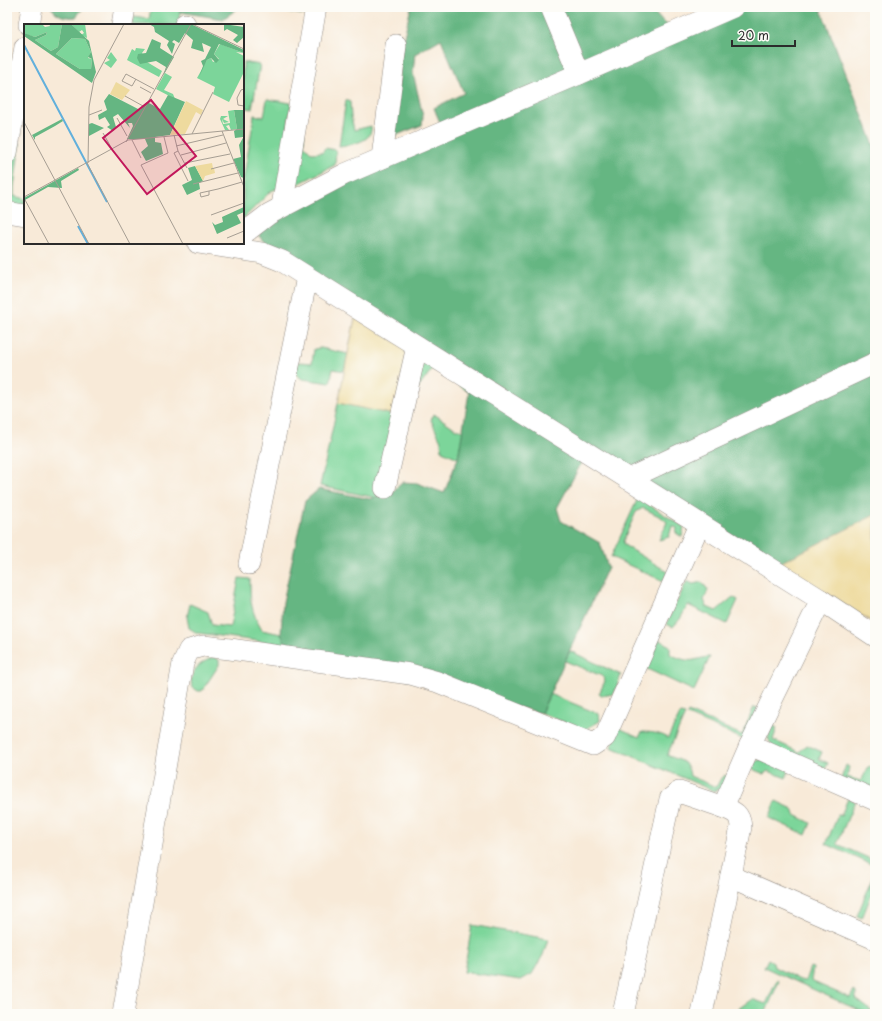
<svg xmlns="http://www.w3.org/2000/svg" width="882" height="1021" font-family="'Playpen Sans',sans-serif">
  <rect width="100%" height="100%" fill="#fdfcf7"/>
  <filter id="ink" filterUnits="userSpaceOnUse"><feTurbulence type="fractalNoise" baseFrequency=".025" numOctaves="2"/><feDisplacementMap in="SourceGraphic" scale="8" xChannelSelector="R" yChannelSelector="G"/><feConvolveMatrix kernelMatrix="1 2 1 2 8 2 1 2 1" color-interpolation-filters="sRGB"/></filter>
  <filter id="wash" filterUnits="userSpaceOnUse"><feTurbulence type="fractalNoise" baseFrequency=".012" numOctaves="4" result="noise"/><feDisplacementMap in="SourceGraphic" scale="16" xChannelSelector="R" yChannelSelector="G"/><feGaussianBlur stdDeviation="0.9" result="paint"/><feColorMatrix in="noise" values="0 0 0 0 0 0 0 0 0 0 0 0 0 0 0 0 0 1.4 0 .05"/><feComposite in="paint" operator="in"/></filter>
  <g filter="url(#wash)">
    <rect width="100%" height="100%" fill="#f8ead8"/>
    <g fill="#7cd59a" stroke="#548062">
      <polygon points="149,7 178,7 180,12 178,25 133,25 134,17 149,19 151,8"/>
      <polygon points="272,7 308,7 307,15 271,10"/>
      <polygon points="243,62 260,65 252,109 243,107"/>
      <polygon points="267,99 291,103 279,188 271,191 243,219 243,182 253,123 254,115 264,117"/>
      <path d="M346,100L350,102L351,116L354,130L371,126C374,142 350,145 339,146Z"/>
      <polygon points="304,133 304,145 312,153 322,152 325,148 336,150 335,165 298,184 295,183"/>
      <polygon points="16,143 20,143 14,187 14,196 25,199 25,209 12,207 7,200"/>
      <polygon points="321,348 348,354 344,371 333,369 330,383 302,379 295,373 298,362 312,363 314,349"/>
      <polygon points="423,358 470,387 470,393 442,373 432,369 417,390"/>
      <polygon points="338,403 395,415 377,498 320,486"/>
      <polygon points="434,414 456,429 463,431 458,458 442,451 441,441 431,420"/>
      <polygon points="638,498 684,527 682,537 676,533 677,528 672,526 669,537 659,540 667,522 661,517 643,508 636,512 623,541 624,545 668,572 663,581 611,557"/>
      <path d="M239,578L250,579C250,600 251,612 262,630L281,634L287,645L197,633L189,628L187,617L190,604L208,612L212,625L230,627Z"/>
      <polygon points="687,581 693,584 702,582 708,590 704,600 707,607 716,611 733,597 738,600 727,624 688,605 680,619 673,627 666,624"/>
      <path d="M659,640L670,646V654C676,657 687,662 694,660C700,659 704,657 710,657L694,691L647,669Z"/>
      <polygon points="570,651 621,675 614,694 601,696 599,694 605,681 602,676 565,661"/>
      <path d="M214,657L219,660V665L202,691H198L192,687C188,671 201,662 214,657Z"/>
      <polygon points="550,694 599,714 600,721 584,730 541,713"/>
      <polygon points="754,707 758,708 745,740 687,715 688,712 742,735"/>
      <path d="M680,714L685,715L667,755C679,761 688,759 690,776L716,787C719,783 720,778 724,775L728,777L723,788L714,791L611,747L619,728L639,737L642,732C651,732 660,733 668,738Z"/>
      <polygon points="772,725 777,728 773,740 799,752 807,745 822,752 819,759 828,763 825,769 773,748 768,738"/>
      <polygon points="764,758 789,770 786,778 768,771 764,774 752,769 755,762"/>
      <polygon points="846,765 849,767 847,777 861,781 869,766 875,769 875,793 841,779"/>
      <polygon points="848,798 855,801 837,844 875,861 875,866 826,844 838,815 841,816"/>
      <polygon points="776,801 793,809 795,815 811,823 806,835 769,818"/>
      <polygon points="875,872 875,886 862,918 857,916"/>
      <polygon points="472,925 548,939 543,955 532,974 521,980 464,972"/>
      <polygon points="768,959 773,962 774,967 800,980 805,981 810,967 813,968 811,981 850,998 854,990 856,993 856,999 873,1012 875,1011 875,1014 867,1014 764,967"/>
      <polygon points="777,980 779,981 765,1014 735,1013 738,1009 752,999 766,1004"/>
    </g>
    <g fill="#65b682" stroke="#487056">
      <path d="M51,7H84L76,17C65,18 57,16 51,7Z"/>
      <polygon points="178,7 240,7 223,19 180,12"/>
      <polygon points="411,7 649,7 663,22 684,35 750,7 820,7 875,148 875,515 778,564 589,449 557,508 561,521 600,543 608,567 541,713 293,650 287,645 281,634 283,602 305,501 319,489 370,499 393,491 403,482 417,483 444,493 458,458 470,387 270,249 259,236 262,227 284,210 446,137 434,108 464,93 441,39 415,54 413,73 423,116 422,125 394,136 402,45"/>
    </g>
    <g fill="#eeda9e" stroke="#8c8264">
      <polygon points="355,318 403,346 407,353 395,415 338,403"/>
      <polygon points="875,515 875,624 778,564"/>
    </g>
  </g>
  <g filter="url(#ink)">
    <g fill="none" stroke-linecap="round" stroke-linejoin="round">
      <g stroke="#928a82" stroke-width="22">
        <g id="minor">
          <polyline points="551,7 579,74"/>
          <polyline points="29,25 32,7"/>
          <polyline points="122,25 125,7"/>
          <polyline points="185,25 185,24"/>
          <polyline points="7,153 25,47"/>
          <polyline points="382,158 396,45"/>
          <polyline points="282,206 316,7"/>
          <polyline points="7,212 25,215"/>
          <polyline points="243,234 269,214 345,174 579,74 733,7"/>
          <polyline points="198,243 262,253 282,261 821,600 875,636"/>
          <polyline points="628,479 875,363"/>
          <polyline points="385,488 417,346"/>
          <polyline points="249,564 307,277"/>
          <polyline points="750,745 875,800"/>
          <polyline points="731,876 875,939"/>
          <polyline points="123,1014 183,663 189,650 203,646 230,649 410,674 438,682 593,745 605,737 699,525"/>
          <polyline points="623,1014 670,799 679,792 723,807"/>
          <path d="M702,1014L741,827C740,814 735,812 723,807L750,745L821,600"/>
        </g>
      </g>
      <use href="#minor" stroke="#fff" stroke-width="21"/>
    </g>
  </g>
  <g transform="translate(24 24)">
    <rect width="220" height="220" fill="#f8ead8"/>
    <path d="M0,0H18L21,3L26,2L25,0H38L34,23L27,27L11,16L22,11L23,8L11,13L4,11L0,9ZM47,0H61L63,14L57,11L60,9L58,6L55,8ZM48,14L61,15L67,28L64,34L68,35L67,45H56L32,30ZM196,20L220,29L212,28L220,32V48L205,78L189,70L191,63L173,54L183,36L187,34L189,38L195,35L190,30ZM112,24L121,25L118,29L123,38L138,47L135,53L103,36L108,25L111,27ZM87,28L93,36L87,44L80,39L86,36L83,34ZM141,49L148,53L140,66L149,70L151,75L132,65ZM210,86L213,105L207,106L205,101L202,102L205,106H201L196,95L197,92H204L199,95L205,98L200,99L198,95L199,100L206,99L204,87Z" fill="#7cd59a"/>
    <path d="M38,0H47L65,17L72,48L68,59L0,12V9L11,13L23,8L22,11L11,16L27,27L34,23ZM48,14L61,15L67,28L64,33L68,35L67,45H56L32,30ZM125,0H167L220,26V29L195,20L190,30L195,36L192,39L187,34L183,36L175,53L179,42L177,37L181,35L187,23L178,19L180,28L167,24L169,16L161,9L155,19L150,16L148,18L151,20L148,30L143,21L145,17L131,8L130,3ZM200,0L220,3V13L213,19L209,16L214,11L203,5L200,7ZM128,15L137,19L136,24L150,33L139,52L142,43L132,37L116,40L113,34L114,30L122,29ZM85,70L116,86L123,78L136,85L144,71L161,78L146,111L131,113V118L137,119L139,130L122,137L117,128L124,122L121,115H103L109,102L108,99H104L106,104L94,90L89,93L92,103L89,107L83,103L86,101L81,93L75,96L74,91L83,86L80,77ZM210,86H220L219,113L211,114L210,107L213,105ZM38,95L39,97L31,102L11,113V116L8,111ZM68,99L80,104L65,112V100ZM220,112V154L217,153L209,135L217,133L215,121ZM171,142L179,157L175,159L176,165L163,171L158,161L168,156L164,144ZM54,144L55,146L37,157L38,164L24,163L1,176L0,174ZM220,183V188L213,191L217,199L193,210L188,198L191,201L199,198L198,193Z" fill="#65b682" fill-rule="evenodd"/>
    <path d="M92,58L106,66L98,76L86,70ZM162,77L179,86L177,91L172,88L161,110L146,111ZM188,139L189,144H187H190L191,149L181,152L179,157L171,142Z" fill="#eeda9e"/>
    <path fill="none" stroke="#62b0dc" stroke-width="2" d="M0,21L83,178M54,202L64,220"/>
    <path fill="none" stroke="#a69e93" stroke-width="1" d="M168,0L220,25M112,55L108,62L98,57L102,50L130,65M116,63L127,69M220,65L217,66L213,74L214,81L220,82M101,72L119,82M65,91L78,86M93,94L103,112M0,98L65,220M198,107L220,163M79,109L88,125M168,110L189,68M150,111L154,127L163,144M140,113L144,129L117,141L159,220M108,116L117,134M102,118L167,0M152,122L199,111M154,127L150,129L164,157M157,131L202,119M63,139L106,220M64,139L65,83L70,56L100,0M161,139L206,130M187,145L210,139M169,160L214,149M185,167V171L177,173L176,169L194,165L218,158M0,173L104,116L220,105M0,174L25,220M187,191L220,179M203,214L220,207"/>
    <path fill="#c2185b" fill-opacity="0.15" stroke="#c2185b" stroke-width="2" d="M127,76L172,132L123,170L79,114Z"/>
    <rect width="220" height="220" fill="none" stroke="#2b2b2b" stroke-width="2"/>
  </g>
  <rect width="882" height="1021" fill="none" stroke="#fdfcf7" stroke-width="24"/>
  <path d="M732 40v6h63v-6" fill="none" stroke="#2b2b2b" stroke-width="2"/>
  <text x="738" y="40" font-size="12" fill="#2b2b2b" stroke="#fdfcf7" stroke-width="3" paint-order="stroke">20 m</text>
</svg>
